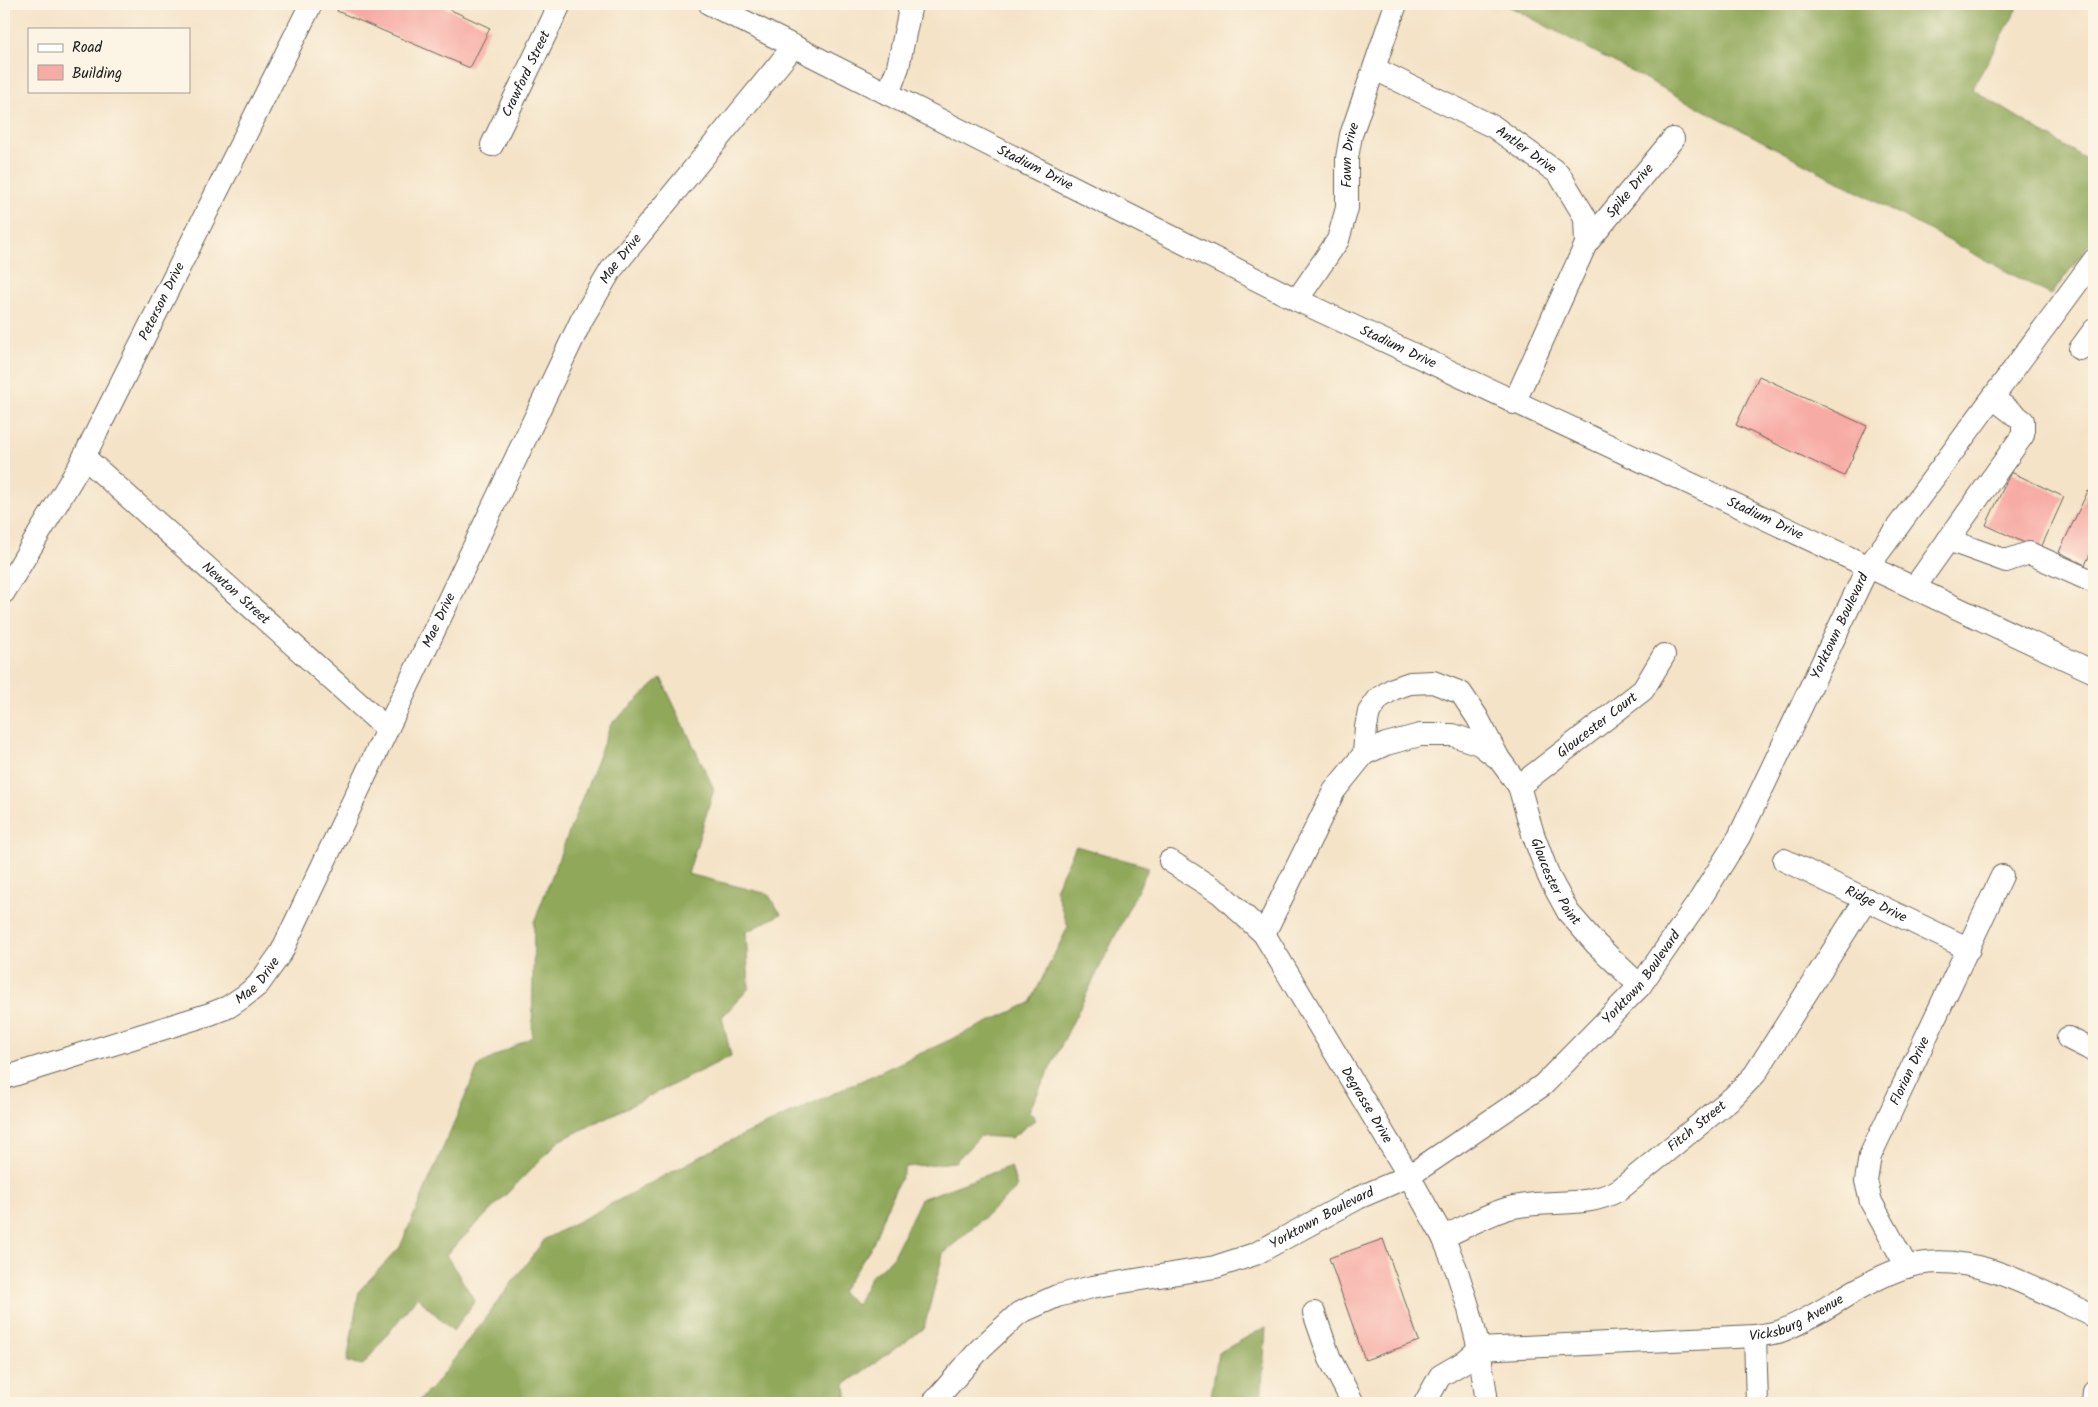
<svg xmlns="http://www.w3.org/2000/svg" width="2098" height="1407" font-family="Kalam,sans-serif">
  <rect width="100%" height="100%" fill="#fcf5e5"/>
  <filter id="ink" filterUnits="userSpaceOnUse"><feTurbulence type="fractalNoise" baseFrequency=".02" numOctaves="2"/><feDisplacementMap in="SourceGraphic" scale="10" xChannelSelector="R" yChannelSelector="G"/><feConvolveMatrix kernelMatrix="1 2 1 2 8 2 1 2 1" color-interpolation-filters="sRGB"/></filter>
  <filter id="wash" filterUnits="userSpaceOnUse"><feTurbulence type="fractalNoise" baseFrequency=".0096" numOctaves="4" result="noise"/><feDisplacementMap in="SourceGraphic" scale="20" xChannelSelector="R" yChannelSelector="G"/><feGaussianBlur stdDeviation="1.12" result="paint"/><feColorMatrix in="noise" values="0 0 0 0 0 0 0 0 0 0 0 0 0 0 0 0 0 1.4 0 .05"/><feComposite in="paint" operator="in"/></filter>
  <g filter="url(#wash)">
    <rect width="100%" height="100%" fill="#f4e3c7"/>
    <g fill="#90a85a" stroke="#56623b">
      <polygon points="1505,4 2020,4 1972,89 2094,164 2094,238 2051,295"/>
      <polygon points="661,678 714,789 688,874 768,894 781,914 746,932 749,988 722,1017 731,1056 559,1141 446,1255 475,1301 453,1331 417,1297 363,1365 347,1362 359,1291 400,1247 479,1065 532,1037 534,922 611,724"/>
      <polygon points="1076,846 1149,867 1029,1111 1036,1119 1011,1138 980,1136 955,1162 906,1167 887,1207 873,1244 841,1292 857,1305 871,1276 891,1260 921,1199 1011,1166 1017,1188 943,1254 924,1328 845,1384 847,1403 416,1403 433,1387 545,1239 728,1142 1030,1003 1068,927 1055,889"/>
      <polygon points="1266,1327 1261,1403 1210,1403 1218,1353"/>
    </g>
    <g id="blocks">
      <g fill="#f7aba5">
        <polygon points="340,4 438,4 490,28 470,68 337,11"/>
        <polygon points="1759,376 1867,426 1844,476 1736,425"/>
        <polygon points="2011,472 2064,497 2040,550 1986,525"/>
        <polygon points="2088,491 2094,494 2094,546 2085,565 2059,552"/>
        <polygon points="1383,1239 1419,1341 1365,1360 1329,1258"/>
      </g>
    </g>
  </g>
  <g filter="url(#ink)">
    <use href="#blocks" fill-opacity="0" stroke="#686258" stroke-width="1"/>
    <g fill="none" stroke-linecap="round" stroke-linejoin="round">
      <g stroke="#686258" stroke-width="24">
        <g id="minor">
          <path id="s1" d="M710,4L1297,300L2094,672"/>
          <path id="s2" d="M1375,69L1494,127L1559,174L1585,217L1586,244L1514,403"/>
          <polyline points="888,94 898,67 911,4"/>
          <path id="s3" d="M492,145L560,4"/>
          <path id="s4" d="M1586,244L1673,139"/>
          <path id="s5" d="M1297,300L1338,240L1347,208V158L1351,135L1396,4"/>
          <polyline points="2080,349 2094,330"/>
          <path id="s6" d="M84,457L387,729"/>
          <polyline points="1948,540 2006,561 2029,553 2094,582"/>
          <polyline points="1914,588 2023,435 2023,421 1993,398"/>
          <path id="s7" d="M4,592L79,467L311,4"/>
          <polyline points="1364,754 1366,727 1369,712 1379,698 1393,689 1410,683 1433,682 1461,693 1477,717 1498,757"/>
          <path id="s8" d="M1519,786L1643,690L1664,655"/>
          <path id="s9" d="M1784,860L1969,949"/>
          <path id="s10" d="M1170,861L1220,893L1264,934L1409,1176L1443,1237L1457,1271L1469,1309L1479,1349L1486,1395"/>
          <path id="s11" d="M1264,934L1334,791L1364,754L1386,744L1420,735H1453L1479,744L1499,759L1519,786L1533,834L1549,877L1568,912L1596,944L1640,986"/>
          <polyline points="2068,1038 2094,1051"/>
          <path id="s12" d="M4,1078L210,1014L228,1007L243,997L258,985L281,953L582,319L611,270L794,46"/>
          <path id="s13" d="M1443,1237C1464,1228 1493,1211 1514,1207C1551,1199 1584,1209 1619,1190L1733,1097L1755,1074L1866,899"/>
          <path id="s14" d="M1907,1267L1871,1202L1866,1181L1870,1156L2002,876"/>
          <polyline points="1314,1313 1330,1359 1353,1403"/>
          <polyline points="1755,1336 1757,1403"/>
          <path id="s15" d="M933,1403L981,1348L1019,1313L1057,1296L1092,1287L1215,1267L1255,1254L1358,1198L1409,1176L1543,1085L1640,986L1699,901L1739,837L1868,567L2094,260"/>
          <path id="s16" d="M1425,1403L1440,1376L1464,1362L1479,1349L1755,1336C1764,1334 1773,1334 1781,1331C1808,1321 1833,1303 1858,1289C1876,1279 1898,1268 1918,1264C1979,1253 2041,1292 2094,1316"/>
          <polyline points="2093,1403 2094,1392"/>
        </g>
      </g>
      <use href="#minor" stroke="#fff" stroke-width="22"/>
    </g>
  </g>
  <g text-anchor="middle" dominant-baseline="central" stroke-width="4" stroke-linejoin="round" paint-order="stroke">
    <g font-size="14" fill="#1c1c1c" stroke="#fcf5e5">
      <text stroke="none"><textPath href="#s3" startOffset="79">Crawford Street</textPath></text>
      <text stroke="none"><textPath href="#s2" startOffset="172">Antler Drive</textPath></text>
      <text stroke="none"><textPath href="#s5" startOffset="159">Fawn Drive</textPath></text>
      <text stroke="none"><textPath href="#s1" startOffset="364">Stadium Drive</textPath></text>
      <text stroke="none"><textPath href="#s4" startOffset="69">Spike Drive</textPath></text>
      <text stroke="none"><textPath href="#s12" startOffset="1085">Mae Drive</textPath></text>
      <text stroke="none"><textPath href="#s7" startOffset="331">Peterson Drive</textPath></text>
      <text stroke="none"><textPath href="#s1" startOffset="769">Stadium Drive</textPath></text>
      <text stroke="none"><textPath href="#s1" startOffset="1174">Stadium Drive</textPath></text>
      <text stroke="none"><textPath href="#s6" startOffset="204">Newton Street</textPath></text>
      <text stroke="none"><textPath href="#s12" startOffset="680">Mae Drive</textPath></text>
      <text stroke="none"><textPath href="#s15" startOffset="1255">Yorktown Boulevard</textPath></text>
      <text stroke="none"><textPath href="#s8" startOffset="99">Gloucester Court</textPath></text>
      <text stroke="none"><textPath href="#s11" startOffset="488">Gloucester Point</textPath></text>
      <text stroke="none"><textPath href="#s9" startOffset="102">Ridge Drive</textPath></text>
      <text stroke="none"><textPath href="#s15" startOffset="850">Yorktown Boulevard</textPath></text>
      <text stroke="none"><textPath href="#s12" startOffset="275">Mae Drive</textPath></text>
      <text stroke="none"><textPath href="#s14" startOffset="215">Florian Drive</textPath></text>
      <text stroke="none"><textPath href="#s10" startOffset="319">Degrasse Drive</textPath></text>
      <text stroke="none"><textPath href="#s13" startOffset="285">Fitch Street</textPath></text>
      <text stroke="none"><textPath href="#s15" startOffset="445">Yorktown Boulevard</textPath></text>
      <text stroke="none"><textPath href="#s16" startOffset="400">Vicksburg Avenue</textPath></text>
    </g>
  </g>
  <rect width="2098" height="1407" fill="none" stroke="#fcf5e5" stroke-width="20"/>
  <rect x="28" y="28" width="162" height="65" fill="#fcf5e5" stroke="#a29e95"/>
  <rect x="38" y="44" width="25" height="8" fill="#ffffff" stroke="#a29e95"/>
  <text x="72" y="52" font-size="15" fill="#1c1c1c">Road</text>
  <rect x="38" y="65" width="25" height="15" fill="#f7aba5" stroke="#a29e95"/>
  <text x="72" y="78" font-size="15" fill="#1c1c1c">Building</text>
</svg>
